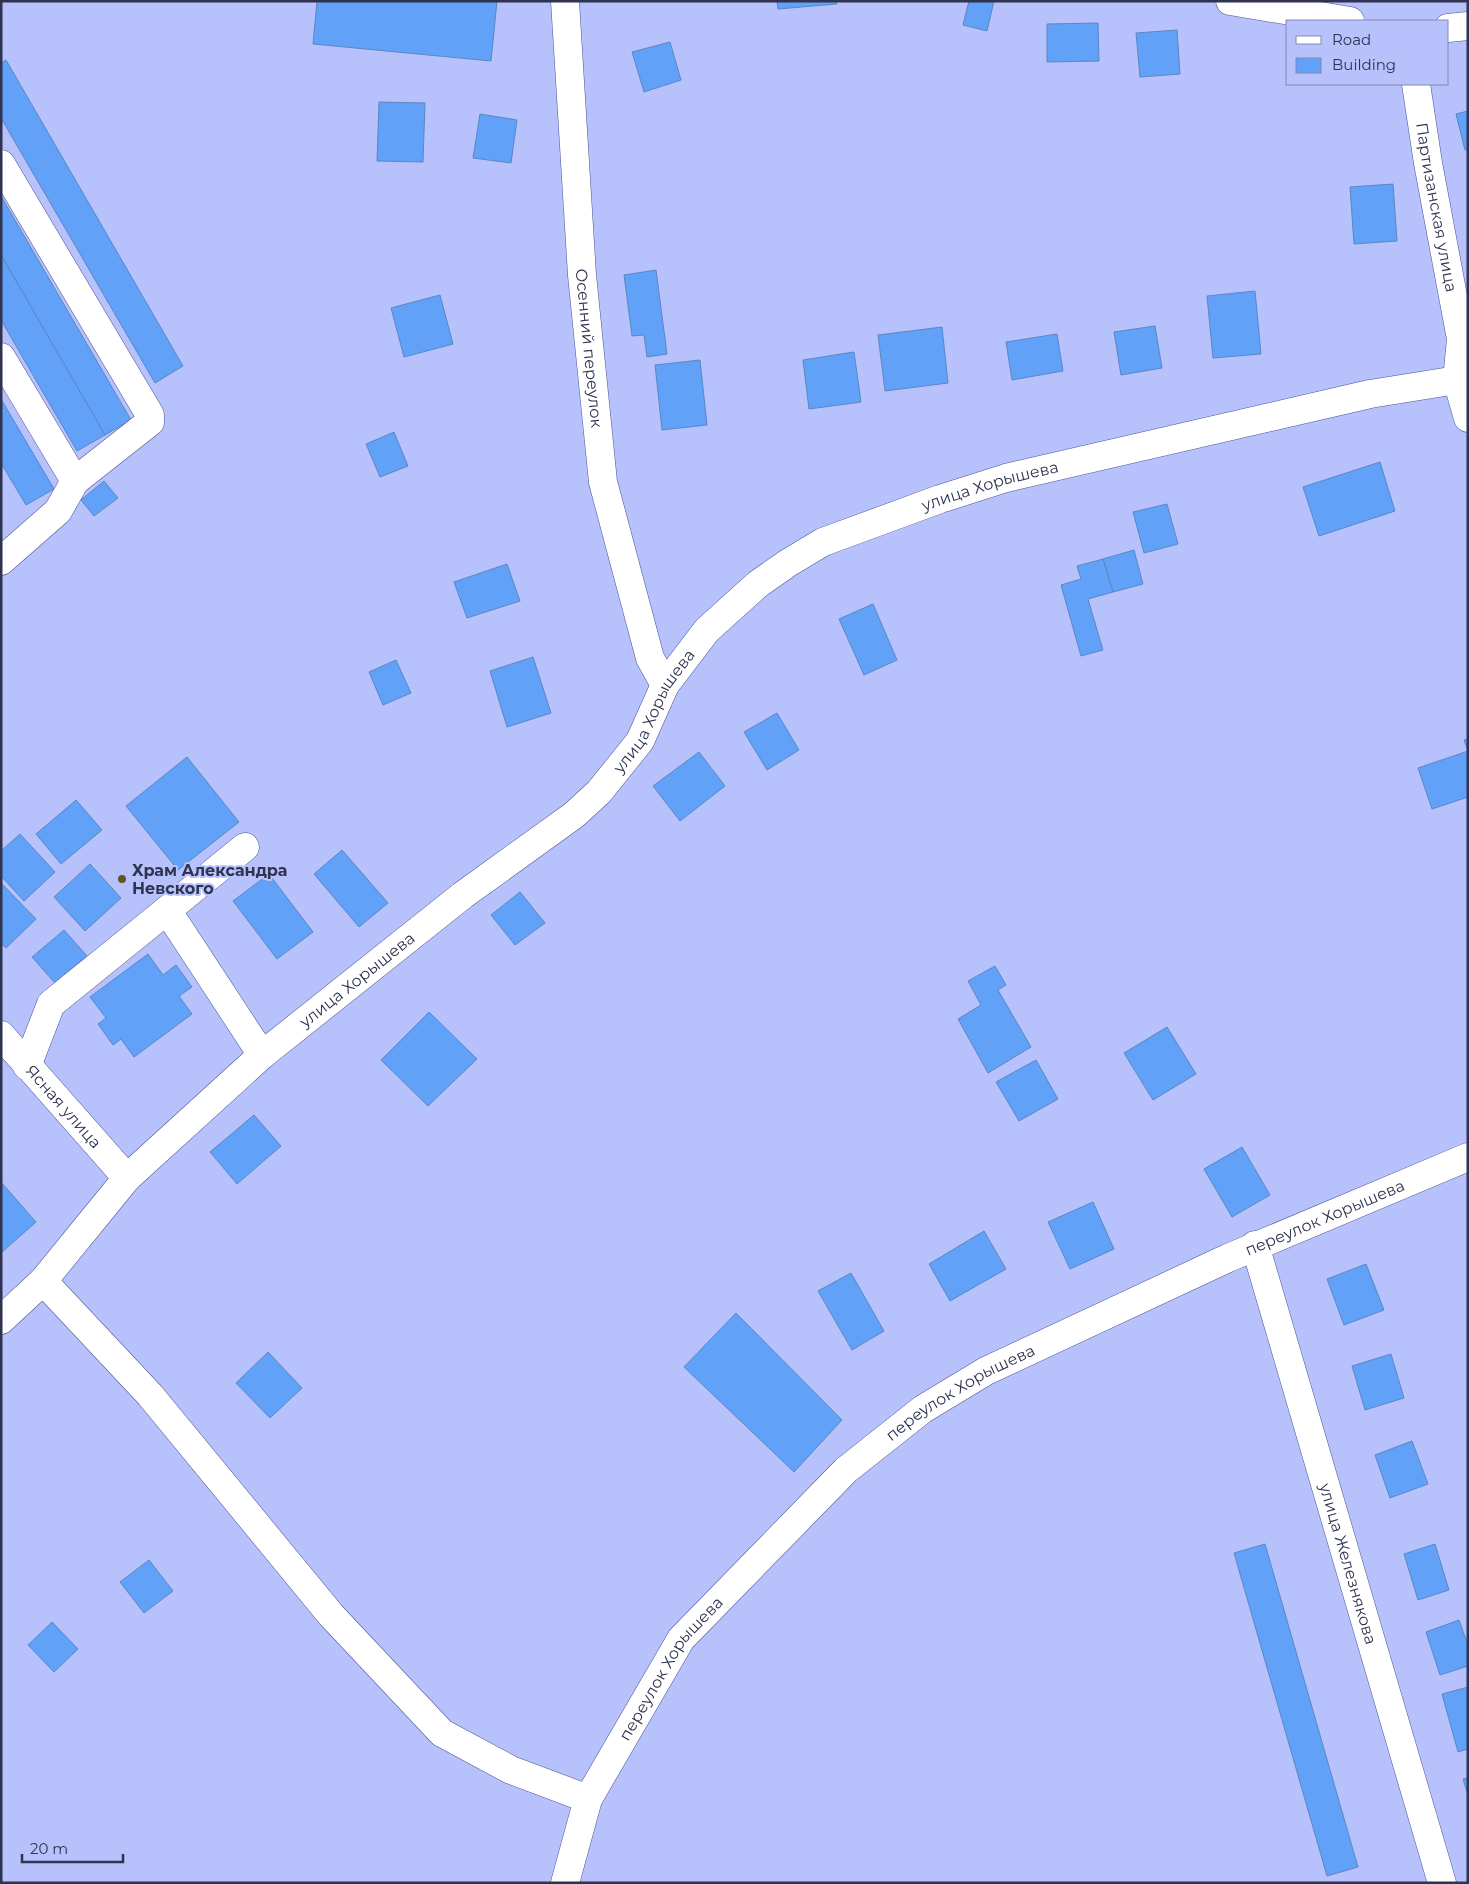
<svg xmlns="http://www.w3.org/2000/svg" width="1469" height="1884" font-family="Montserrat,sans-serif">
  <rect width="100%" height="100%" fill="#b7c1fc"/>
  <g fill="#61a1f7" stroke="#5b87c3">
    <polygon points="317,1 497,1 491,61 313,44"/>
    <polygon points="777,1 836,1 837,4 778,9"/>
    <polygon points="969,1 994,1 987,31 963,25"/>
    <polygon points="1098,23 1099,61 1047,62 1047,24"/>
    <polygon points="1177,30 1180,74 1140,77 1136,33"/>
    <polygon points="670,42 681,80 644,92 632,52"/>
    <polygon points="6,60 183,366 155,383 1,118 1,63"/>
    <polygon points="379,102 425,103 423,162 377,161"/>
    <polygon points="1468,111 1468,150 1465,150 1456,114"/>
    <polygon points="480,114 517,120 511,163 473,158"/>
    <polygon points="1393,184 1397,241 1354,244 1350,187"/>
    <polygon points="1,196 131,420 105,435 1,255"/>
    <polygon points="1,255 105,435 77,451 1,320"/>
    <polygon points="656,270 667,354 647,357 644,335 632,336 624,275"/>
    <polygon points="1255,291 1261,354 1213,358 1207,296"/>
    <polygon points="440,295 453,344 404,357 391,308"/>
    <polygon points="1155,326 1162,368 1121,375 1114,332"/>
    <polygon points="942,327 948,383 885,391 878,335"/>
    <polygon points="1057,334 1063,371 1012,380 1006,342"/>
    <polygon points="854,352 861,402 809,409 803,360"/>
    <polygon points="700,360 707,425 662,430 655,365"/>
    <polygon points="1,399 54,489 26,505 1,463"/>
    <polygon points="394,432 408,466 380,477 366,444"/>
    <polygon points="1380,462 1395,511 1319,536 1303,487"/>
    <polygon points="104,481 118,498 94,516 81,500"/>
    <polygon points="1167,504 1178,544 1144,553 1133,512"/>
    <polygon points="1134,550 1143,584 1113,592 1103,559"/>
    <polygon points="1103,559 1113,592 1088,599 1103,650 1081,656 1061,585 1081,579 1077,566"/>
    <polygon points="507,564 520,601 467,618 454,582"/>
    <polygon points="873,604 897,660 864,675 839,619"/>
    <polygon points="533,657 551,713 507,727 490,671"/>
    <polygon points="396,660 411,693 383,705 369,672"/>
    <polygon points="777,713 799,750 767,770 744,732"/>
    <polygon points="1468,739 1468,797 1432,809 1418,768 1468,751 1464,740"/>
    <polygon points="699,752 725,786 680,821 653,786"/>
    <polygon points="187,757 239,822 178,870 126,806"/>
    <polygon points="76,800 102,830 61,864 36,834"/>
    <polygon points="20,834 55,872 24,901 1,876 1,851"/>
    <polygon points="342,850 388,903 359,927 314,874"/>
    <polygon points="90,864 121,898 85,931 54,897"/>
    <polygon points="269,874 313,932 277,959 233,901"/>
    <polygon points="1,883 36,919 6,948 1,943"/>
    <polygon points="520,892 545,923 515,945 491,915"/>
    <polygon points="64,930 87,956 55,983 32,957"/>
    <polygon points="148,954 163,975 176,965 192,987 179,996 192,1014 134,1057 121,1039 113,1045 98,1024 106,1018 90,997"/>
    <polygon points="995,966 1006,985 998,990 1031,1047 988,1073 958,1019 981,1005 968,981"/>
    <polygon points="429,1012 477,1059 428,1106 381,1060"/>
    <polygon points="1167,1027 1196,1074 1153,1100 1124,1053"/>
    <polygon points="1036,1060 1058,1099 1019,1121 996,1082"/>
    <polygon points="254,1115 281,1146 237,1184 210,1152"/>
    <polygon points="1242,1147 1270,1195 1232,1217 1204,1169"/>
    <polygon points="1,1182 36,1222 1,1253"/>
    <polygon points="1093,1202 1114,1249 1070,1269 1048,1222"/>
    <polygon points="984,1231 1006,1269 950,1301 929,1264"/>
    <polygon points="1366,1264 1384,1310 1344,1325 1327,1279"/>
    <polygon points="851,1273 884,1331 852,1350 818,1291"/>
    <polygon points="736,1313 842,1420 794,1472 684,1367"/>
    <polygon points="268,1352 302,1388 270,1418 236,1383"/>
    <polygon points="1391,1354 1404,1398 1365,1410 1352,1366"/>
    <polygon points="1412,1441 1428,1484 1390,1498 1375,1455"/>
    <polygon points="1265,1544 1358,1867 1327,1876 1234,1553"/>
    <polygon points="1435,1544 1449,1590 1418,1600 1404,1554"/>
    <polygon points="149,1560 173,1591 144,1613 120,1582"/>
    <polygon points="1459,1620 1468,1645 1468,1666 1440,1675 1426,1632"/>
    <polygon points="52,1622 78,1649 54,1672 28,1645"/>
    <polygon points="1468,1687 1468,1749 1458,1752 1442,1694"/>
    <polygon points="1468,1778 1468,1795 1463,1779"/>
  </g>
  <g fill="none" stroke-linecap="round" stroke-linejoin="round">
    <g stroke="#4b5393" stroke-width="29">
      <g id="minor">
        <path id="s1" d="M565,1L582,275L603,482L650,658L665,685"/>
        <polyline points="1230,1 1350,21"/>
        <polyline points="1448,28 1468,26"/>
        <path id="s2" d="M1416,84L1428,163L1461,339L1457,380L1468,418"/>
        <polyline points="1,164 150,415 150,422 75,481 58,511 1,561"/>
        <polyline points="1,357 75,481"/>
        <polyline points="167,910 262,1055"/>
        <path id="s3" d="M1,1035L127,1178"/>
        <polyline points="27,1066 51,1004 245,847"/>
        <path id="s4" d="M1255,1245L1442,1883"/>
        <polyline points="43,1281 150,1395 331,1615 442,1733 511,1770 588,1799 565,1883"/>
        <path id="s5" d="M1,1320L43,1281L127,1178L262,1055L463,895L574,815L599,792L640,741L665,685L707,630L758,584L788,563L823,542L940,499L1006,478L1370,394L1457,380"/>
        <path id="s6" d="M588,1799L681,1639L846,1470L923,1409L986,1371L1228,1258L1468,1157"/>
      </g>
    </g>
    <use href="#minor" stroke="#fff" stroke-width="28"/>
  </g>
  <circle fill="#615622" stroke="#b7c1fc" stroke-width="2" cx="122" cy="879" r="5"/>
  <g text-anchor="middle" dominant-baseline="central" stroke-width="4" stroke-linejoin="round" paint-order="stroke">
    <g font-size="16" fill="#2f3350" stroke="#b7c1fc">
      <text stroke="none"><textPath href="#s2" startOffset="125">Партизанская улица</textPath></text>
      <text stroke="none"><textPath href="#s1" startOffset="348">Осенний переулок</textPath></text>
      <text stroke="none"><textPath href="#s5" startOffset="1319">улица Хорышева</textPath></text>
      <text stroke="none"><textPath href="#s5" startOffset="899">улица Хорышева</textPath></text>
      <text stroke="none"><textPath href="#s5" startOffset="494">улица Хорышева</textPath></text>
      <text stroke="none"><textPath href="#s3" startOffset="95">Ясная улица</textPath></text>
      <text stroke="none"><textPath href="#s6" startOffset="965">переулок Хорышева</textPath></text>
      <text stroke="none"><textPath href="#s6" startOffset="560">переулок Хорышева</textPath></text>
      <text stroke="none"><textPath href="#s4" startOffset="332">улица Железнякова</textPath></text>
      <text stroke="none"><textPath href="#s6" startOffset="155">переулок Хорышева</textPath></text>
    </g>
    <g font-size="16" font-weight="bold" fill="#2f3350" stroke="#b7c1fc" text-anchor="start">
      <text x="132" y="870">Храм Александра<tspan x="132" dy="18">Невского</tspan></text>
    </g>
  </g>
  <rect width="1469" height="1884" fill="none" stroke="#2f3350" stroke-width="5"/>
  <rect x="1286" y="20" width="162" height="65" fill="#b7c1fc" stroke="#8188b7"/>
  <rect x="1296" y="36" width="25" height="8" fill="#ffffff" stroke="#8188b7"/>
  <text x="1332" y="45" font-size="15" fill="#2f3350">Road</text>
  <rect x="1296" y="58" width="25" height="15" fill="#61a1f7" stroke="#8188b7"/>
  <text x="1332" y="70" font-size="15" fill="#2f3350">Building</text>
  <path d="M22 1854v8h101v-8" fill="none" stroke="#2f3350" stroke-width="2.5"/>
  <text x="30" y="1854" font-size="15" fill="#2f3350" stroke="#b7c1fc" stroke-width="4" paint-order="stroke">20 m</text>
</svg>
